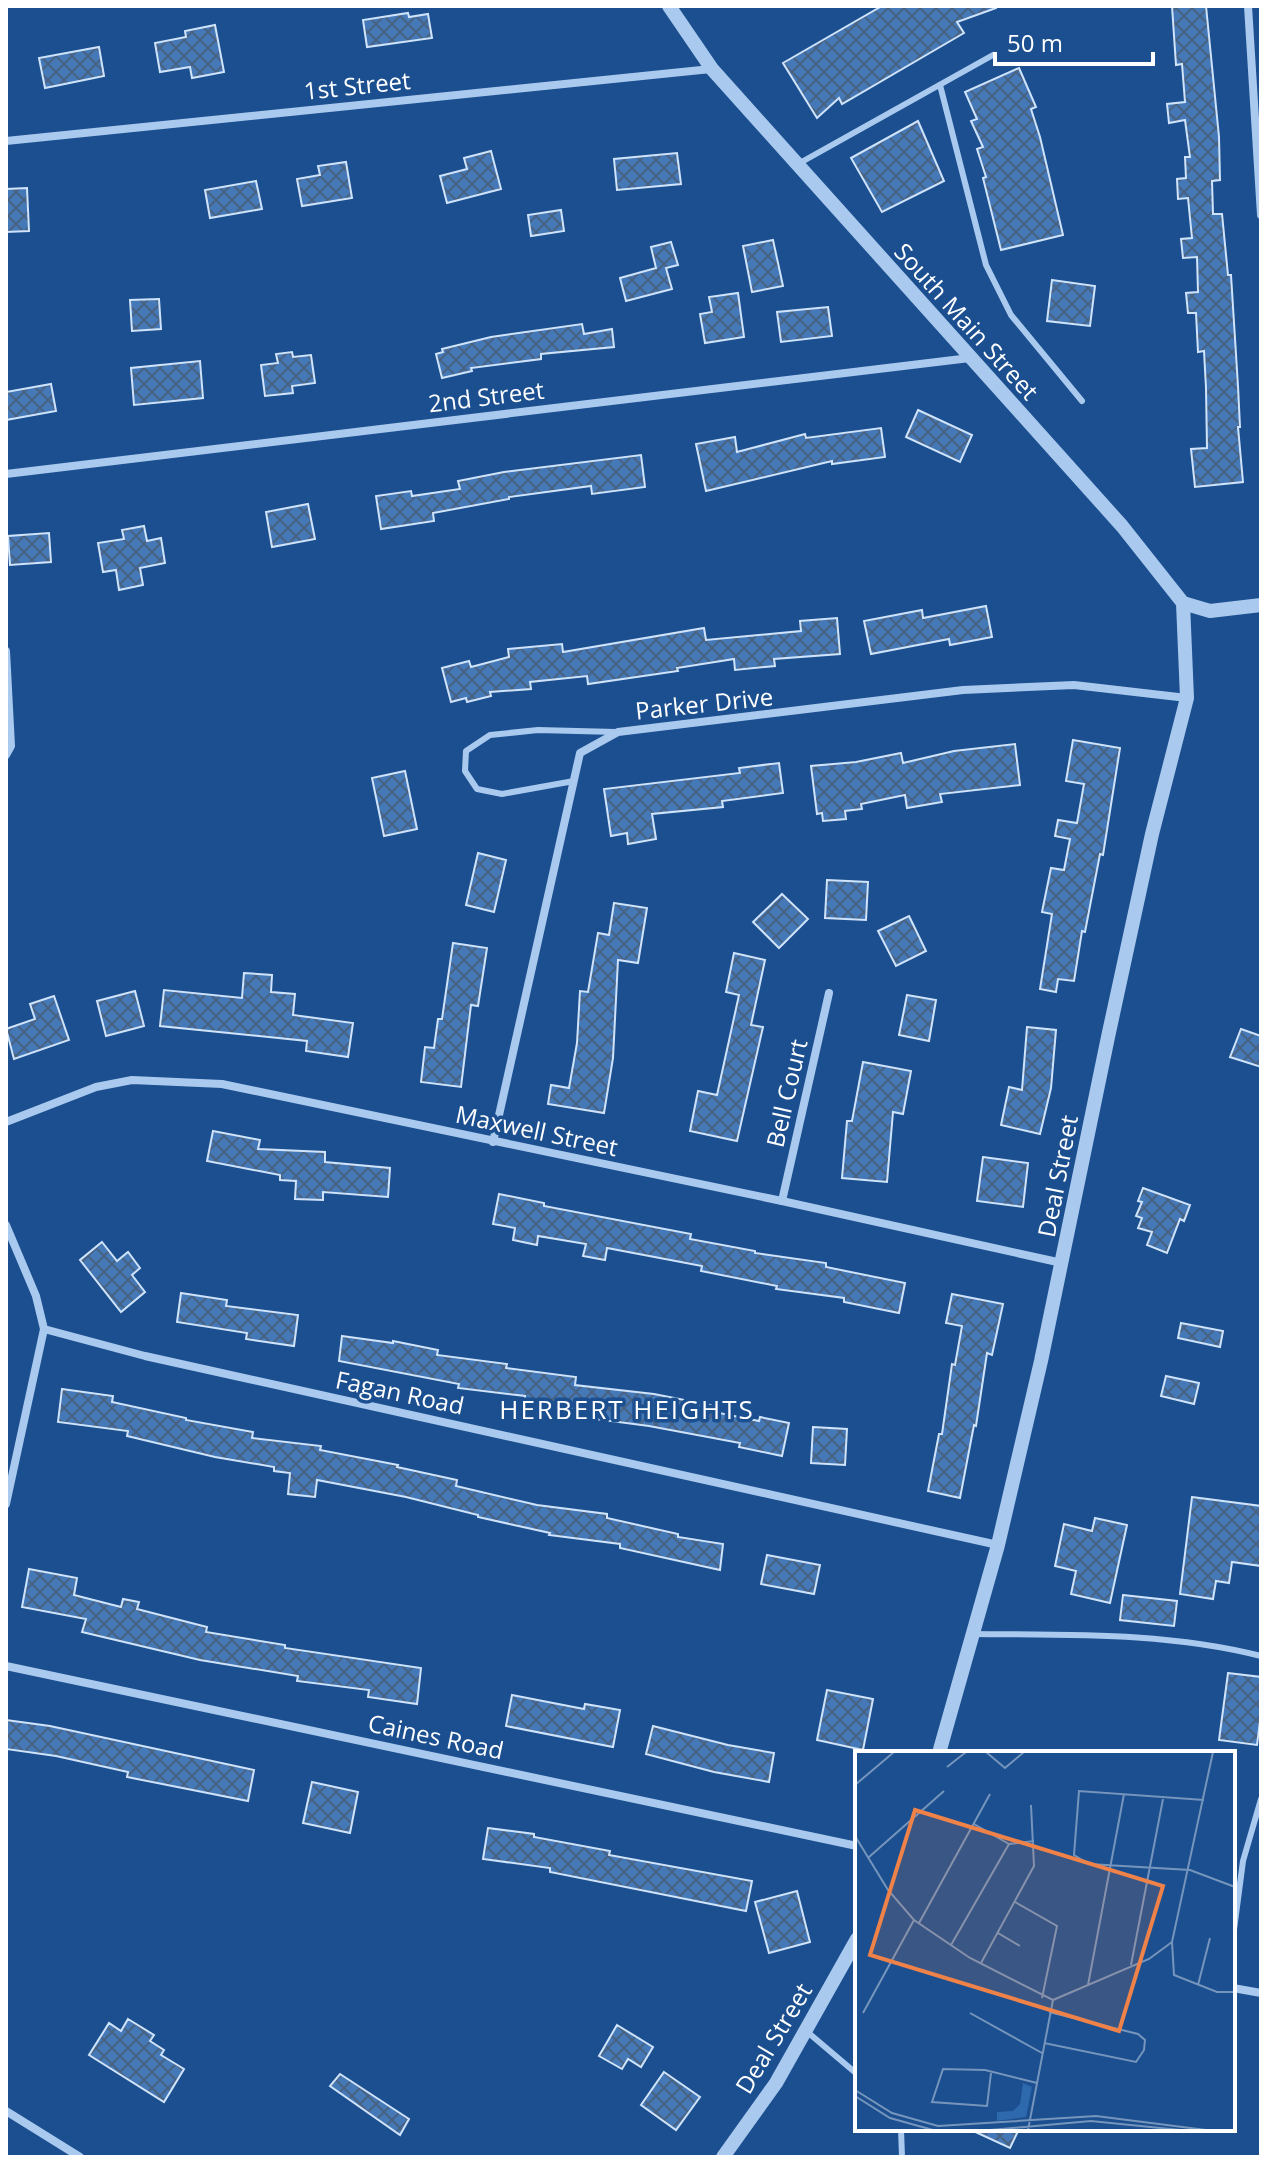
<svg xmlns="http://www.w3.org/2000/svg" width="1267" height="2163" font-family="'Open Sans',sans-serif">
  <defs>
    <pattern id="building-cross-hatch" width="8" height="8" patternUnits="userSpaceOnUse" patternTransform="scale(2)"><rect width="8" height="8" fill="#4478b7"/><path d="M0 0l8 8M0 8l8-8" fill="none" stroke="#486282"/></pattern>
  </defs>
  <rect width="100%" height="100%" fill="#1b4f8f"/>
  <g fill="url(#building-cross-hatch)" stroke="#cfe3fa" stroke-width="2">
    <polygon points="882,6 996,6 996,8 957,22 964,33 842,104 839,98 817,118 783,63"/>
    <polygon points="1172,6 1206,6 1219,137 1220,180 1212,181 1213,214 1222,214 1228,275 1231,275 1238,386 1240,427 1238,427 1243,482 1195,487 1191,449 1207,448 1206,388 1204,351 1198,352 1196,313 1188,313 1186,293 1198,292 1197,257 1183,258 1181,239 1192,238 1188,198 1178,199 1177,179 1186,178 1185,157 1190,157 1185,120 1169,123 1167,104 1185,102 1182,64 1176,65"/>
    <polygon points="408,13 409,17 428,14 432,38 367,47 363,20"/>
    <polygon points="215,25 224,72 192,78 190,67 160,72 155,43 186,37 185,31"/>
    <polygon points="99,47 104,76 45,88 39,58"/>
    <polygon points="1019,68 1036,107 1031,109 1040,137 1063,235 1001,250 983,178 986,177 977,149 983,147 971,121 977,119 965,92"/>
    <polygon points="918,121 944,181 882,212 851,158"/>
    <polygon points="491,151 501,189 447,203 440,176 467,169 464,158"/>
    <polygon points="677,153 681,184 617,190 614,159"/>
    <polygon points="346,162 352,198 302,206 297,179 320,175 318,166"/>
    <polygon points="256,181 262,209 210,218 205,190"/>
    <polygon points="27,188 29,231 6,232 6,189"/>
    <polygon points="561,210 564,231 531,236 528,215"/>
    <polygon points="773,240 783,286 752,292 743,246"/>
    <polygon points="671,242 678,265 666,268 672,289 626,301 620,278 656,268 651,247"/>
    <polygon points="1052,280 1095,286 1090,326 1047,321"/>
    <polygon points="738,293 744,337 705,343 700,314 712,312 709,297"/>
    <polygon points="159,299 161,329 132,331 130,300"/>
    <polygon points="828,307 832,336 781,342 777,312"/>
    <polygon points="582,324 584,334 612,329 614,347 541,354 541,359 471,368 472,371 442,378 436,354 443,352 442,349 491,337"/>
    <polygon points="292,352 293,357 311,355 315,383 292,386 293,393 265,396 261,365 278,363 276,354"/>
    <polygon points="200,361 203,398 134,405 131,368"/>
    <polygon points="51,384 56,411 6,420 6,392"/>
    <polygon points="918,410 972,435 960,462 906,437"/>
    <polygon points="881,428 885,457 832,464 832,461 706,491 696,444 735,437 737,452 805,434 806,438"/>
    <polygon points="641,455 645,487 592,494 591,486 509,497 509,499 433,513 434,521 381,529 376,496 411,491 412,496 460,489 458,481 504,472"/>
    <polygon points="308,504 315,539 272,547 266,512"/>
    <polygon points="144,526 147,541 161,538 165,563 140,568 143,585 119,590 116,570 103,572 98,543 124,539 122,530"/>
    <polygon points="49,533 51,562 10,565 8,536"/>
    <polygon points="986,606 992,637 950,645 949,639 871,654 864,621 922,610 923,618"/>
    <polygon points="837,618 840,654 774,659 775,666 735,670 734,659 677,668 678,671 588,684 587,676 530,682 531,689 490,692 491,696 467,702 466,698 451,702 442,668 469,661 471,667 509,657 508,649 562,644 563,652 704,628 706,640 801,631 800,621"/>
    <polygon points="1073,740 1120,748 1103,855 1100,854 1085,932 1082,931 1074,981 1058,979 1056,992 1040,989 1052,914 1042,912 1051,868 1064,870 1070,839 1055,836 1058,820 1077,823 1084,784 1066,781"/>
    <polygon points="1015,744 1020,785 940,794 942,802 907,808 905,795 861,804 862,809 845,811 846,819 823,821 822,813 817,814 811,766 856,762 901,753 903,763 954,751"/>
    <polygon points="779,763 783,793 722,801 723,807 652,814 656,839 628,844 627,833 611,836 604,789 740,773 739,768"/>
    <polygon points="405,771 417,829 384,836 372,778"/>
    <polygon points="478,853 506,860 494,912 466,905"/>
    <polygon points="827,880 868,882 866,920 825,918"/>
    <polygon points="782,894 808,919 779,948 753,922"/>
    <polygon points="614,903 647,908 638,963 618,960 613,1058 604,1113 548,1104 551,1085 569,1088 577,1043 580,991 588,992 598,933 609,935"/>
    <polygon points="909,916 926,951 896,966 878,931"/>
    <polygon points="453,943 487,948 478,1006 471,1005 461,1087 421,1082 425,1047 434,1048 438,1019 442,1019"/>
    <polygon points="734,953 765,960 751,1025 763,1027 737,1141 690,1131 698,1091 717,1095 739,995 726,992"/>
    <polygon points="244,973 272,975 271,992 295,994 293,1015 353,1023 348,1057 306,1051 307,1041 160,1026 164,990 242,998"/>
    <polygon points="135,991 144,1026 106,1036 97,1001"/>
    <polygon points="907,995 936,1000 929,1041 899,1035"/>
    <polygon points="54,996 69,1040 14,1059 6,1029 35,1019 30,1004"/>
    <polygon points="1027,1027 1056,1030 1051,1088 1040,1134 1001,1125 1009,1087 1022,1090"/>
    <polygon points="1241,1029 1261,1036 1261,1067 1230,1057"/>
    <polygon points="863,1062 911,1071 903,1114 893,1112 887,1182 842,1178 847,1121 852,1121"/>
    <polygon points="213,1131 260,1140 258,1149 325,1152 325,1162 390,1168 388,1197 323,1192 323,1200 295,1199 296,1181 280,1180 280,1175 207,1161"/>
    <polygon points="983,1157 1028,1163 1023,1207 977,1201"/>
    <polygon points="1143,1188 1190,1205 1184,1221 1180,1219 1167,1253 1147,1245 1152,1232 1138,1228 1142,1218 1136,1216 1142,1202 1138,1201"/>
    <polygon points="499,1194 544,1203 544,1206 691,1234 690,1239 755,1251 755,1253 826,1263 826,1267 905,1283 899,1313 844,1302 844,1298 776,1289 777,1286 701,1271 702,1266 607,1248 605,1260 583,1256 586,1244 538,1236 537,1245 513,1240 515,1228 493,1224"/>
    <polygon points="102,1242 117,1261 128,1252 140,1268 132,1275 145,1292 121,1312 80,1260"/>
    <polygon points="181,1293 227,1300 226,1306 298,1315 294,1346 246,1339 247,1333 177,1322"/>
    <polygon points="952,1294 1003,1304 992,1355 987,1353 976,1426 974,1425 960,1498 928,1491 939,1434 942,1434 952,1364 955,1365 962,1326 946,1323"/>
    <polygon points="1181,1323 1223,1331 1220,1347 1178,1338"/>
    <polygon points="342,1336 393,1343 393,1341 438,1350 437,1355 507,1364 506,1368 576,1377 575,1385 654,1394 720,1407 719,1413 759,1421 760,1417 789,1423 782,1456 739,1447 740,1443 649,1426 595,1419 596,1411 525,1401 525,1396 458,1388 459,1384 339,1361"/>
    <polygon points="1166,1376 1199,1383 1194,1404 1161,1396"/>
    <polygon points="62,1389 113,1396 112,1402 186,1418 186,1420 253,1432 252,1438 321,1446 320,1450 398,1465 397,1467 457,1480 456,1486 537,1505 607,1514 607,1518 678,1534 678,1537 723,1544 720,1570 620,1548 620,1544 549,1535 550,1533 478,1517 478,1515 406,1497 317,1480 315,1497 288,1494 290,1473 274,1471 274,1467 215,1457 127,1436 128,1431 58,1422"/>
    <polygon points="813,1427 847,1429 845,1465 811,1463"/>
    <polygon points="1192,1497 1261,1506 1261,1566 1232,1562 1229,1583 1216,1581 1213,1599 1180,1594"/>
    <polygon points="1095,1518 1127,1525 1110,1603 1071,1594 1076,1571 1055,1566 1064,1524 1092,1531"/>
    <polygon points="767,1555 820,1565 814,1594 761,1584"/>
    <polygon points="29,1569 77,1578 74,1595 121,1607 123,1599 139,1602 137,1609 207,1627 206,1632 285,1645 285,1648 421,1668 417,1704 368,1697 369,1690 297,1681 298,1676 200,1660 82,1632 86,1619 22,1607"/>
    <polygon points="1123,1595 1177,1601 1174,1626 1120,1620"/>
    <polygon points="1228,1673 1261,1677 1261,1713 1257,1745 1219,1740"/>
    <polygon points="827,1690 873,1699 863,1750 817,1740"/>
    <polygon points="512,1695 584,1709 585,1704 620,1710 613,1747 506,1726"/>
    <polygon points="6,1720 50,1726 254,1770 248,1801 127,1777 128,1772 56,1756 6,1749"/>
    <polygon points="653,1726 728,1745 774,1753 769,1782 714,1772 646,1754"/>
    <polygon points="312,1782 358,1792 350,1833 303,1823"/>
    <polygon points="488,1828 534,1834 534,1837 610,1851 609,1855 752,1881 746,1911 550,1872 550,1868 483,1859"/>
    <polygon points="797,1891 810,1942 769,1953 755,1902"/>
    <polygon points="128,2019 154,2035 150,2041 164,2050 161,2055 184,2069 164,2102 89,2055 109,2023 121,2031"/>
    <polygon points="617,2025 653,2047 641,2067 628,2059 622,2069 599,2056"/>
    <polygon points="664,2072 700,2097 676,2130 641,2105"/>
    <polygon points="340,2074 409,2119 400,2135 330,2086"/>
    <polygon points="969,2129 1019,2129 1010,2148"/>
  </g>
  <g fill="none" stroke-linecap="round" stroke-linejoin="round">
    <g stroke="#a9c9ee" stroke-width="6">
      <polyline points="940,85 986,265 1011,315 1082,401"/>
      <polyline points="798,164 993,55"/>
      <polyline points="574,781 502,794 477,789 465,771 466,751 490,735 538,730 616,732"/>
      <path d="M973,1634C1070,1635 1167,1632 1261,1656"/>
      <polyline points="1233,1937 1243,1861 1261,1799"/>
      <polyline points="805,2030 857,2074"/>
      <polyline points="901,2129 902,2157"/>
    </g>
    <g stroke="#a9c9ee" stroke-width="8">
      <polyline points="1248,6 1261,215"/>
      <polyline points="6,141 711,69"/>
      <polyline points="6,474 970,358"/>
      <polyline points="6,651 11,746 6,755"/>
      <polyline points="6,1122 96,1087 132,1080 222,1084 782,1201 1062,1263"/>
      <polyline points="493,1142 580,753 618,732 963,690 1074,685 1187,698"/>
      <polyline points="782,1201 829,993"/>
      <polyline points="6,1225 36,1296 44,1329 145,1356 998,1545"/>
      <polyline points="6,1504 44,1329"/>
      <polyline points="6,1666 857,1846"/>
      <polyline points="1233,1988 1261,1993"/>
      <polyline points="6,2111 80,2157"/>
    </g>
    <g stroke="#a9c9ee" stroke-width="14">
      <polyline points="669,6 712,69 1122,526 1183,603 1210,611 1261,605"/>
      <polyline points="939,1753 998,1545 1041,1361 1108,1037 1152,834 1187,698 1183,603"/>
      <polyline points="723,2157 776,2083 857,1939"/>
    </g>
  </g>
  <g text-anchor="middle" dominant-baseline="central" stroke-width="7" stroke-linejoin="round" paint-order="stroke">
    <g font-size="24" fill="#fff" stroke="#1b4f8f">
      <text transform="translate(357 85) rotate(-6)">1st Street</text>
      <text transform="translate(967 321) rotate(48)">South Main Street</text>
      <text transform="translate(486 396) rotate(-7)">2nd Street</text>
      <text transform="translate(704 703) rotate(-6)">Parker Drive</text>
      <text transform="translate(786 1093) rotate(-77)">Bell Court</text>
      <text transform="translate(537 1130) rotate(12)">Maxwell Street</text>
      <text transform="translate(1057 1176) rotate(-79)">Deal Street</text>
      <text transform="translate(400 1392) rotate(12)">Fagan Road</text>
      <text transform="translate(436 1736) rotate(12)">Caines Road</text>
      <text transform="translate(773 2038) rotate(-59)">Deal Street</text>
    </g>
    <g font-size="26" letter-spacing="2" fill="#fff" stroke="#1b4f8f">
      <text x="627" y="1409">HERBERT HEIGHTS</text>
    </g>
  </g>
  <g transform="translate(855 1751)">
    <rect width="380" height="380" fill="#1b4f8f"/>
    <path d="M168,332L177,336L171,366L142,370V361L158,360L165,353Z" fill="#2e69ad"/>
    <path fill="none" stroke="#7695bc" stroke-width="2" d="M131,1L150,17L169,1M92,16L111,1M0,34L39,1M349,49L224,40L219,104L234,113L335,119L380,136M119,73L154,93M0,85L33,139L59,169L115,207L198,249M14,106L89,40M160,151L202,175L187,247M64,172L135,43M143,182L165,195M317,191L319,224L362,241H380M96,194L154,93L179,90M126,212L179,115L176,54M276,214L308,48M233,234L269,43M343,234L355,187M198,249L294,208L317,191L358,1M8,262L59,169M115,262L187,302M189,292L281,311L289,299L290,289L283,283L194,261M136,322L132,355L77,351L88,318L130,319L182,332M0,339L37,362L83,375L241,365L351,379M0,345L35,367L78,379M135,379L236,370L325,379M173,379L198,249"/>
    <path fill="#ee8249" fill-opacity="0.15" stroke="#ee8249" stroke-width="4" d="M60,59L308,135L264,280L15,204Z"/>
    <rect width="380" height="380" fill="none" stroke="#fff" stroke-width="4"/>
  </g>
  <rect width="1267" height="2163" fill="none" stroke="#ffffff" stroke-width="16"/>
  <path d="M995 52v12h158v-12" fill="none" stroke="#ffffff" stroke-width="4"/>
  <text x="1007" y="52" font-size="24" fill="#ffffff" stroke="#1b4f8f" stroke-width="6" paint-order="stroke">50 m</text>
</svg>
